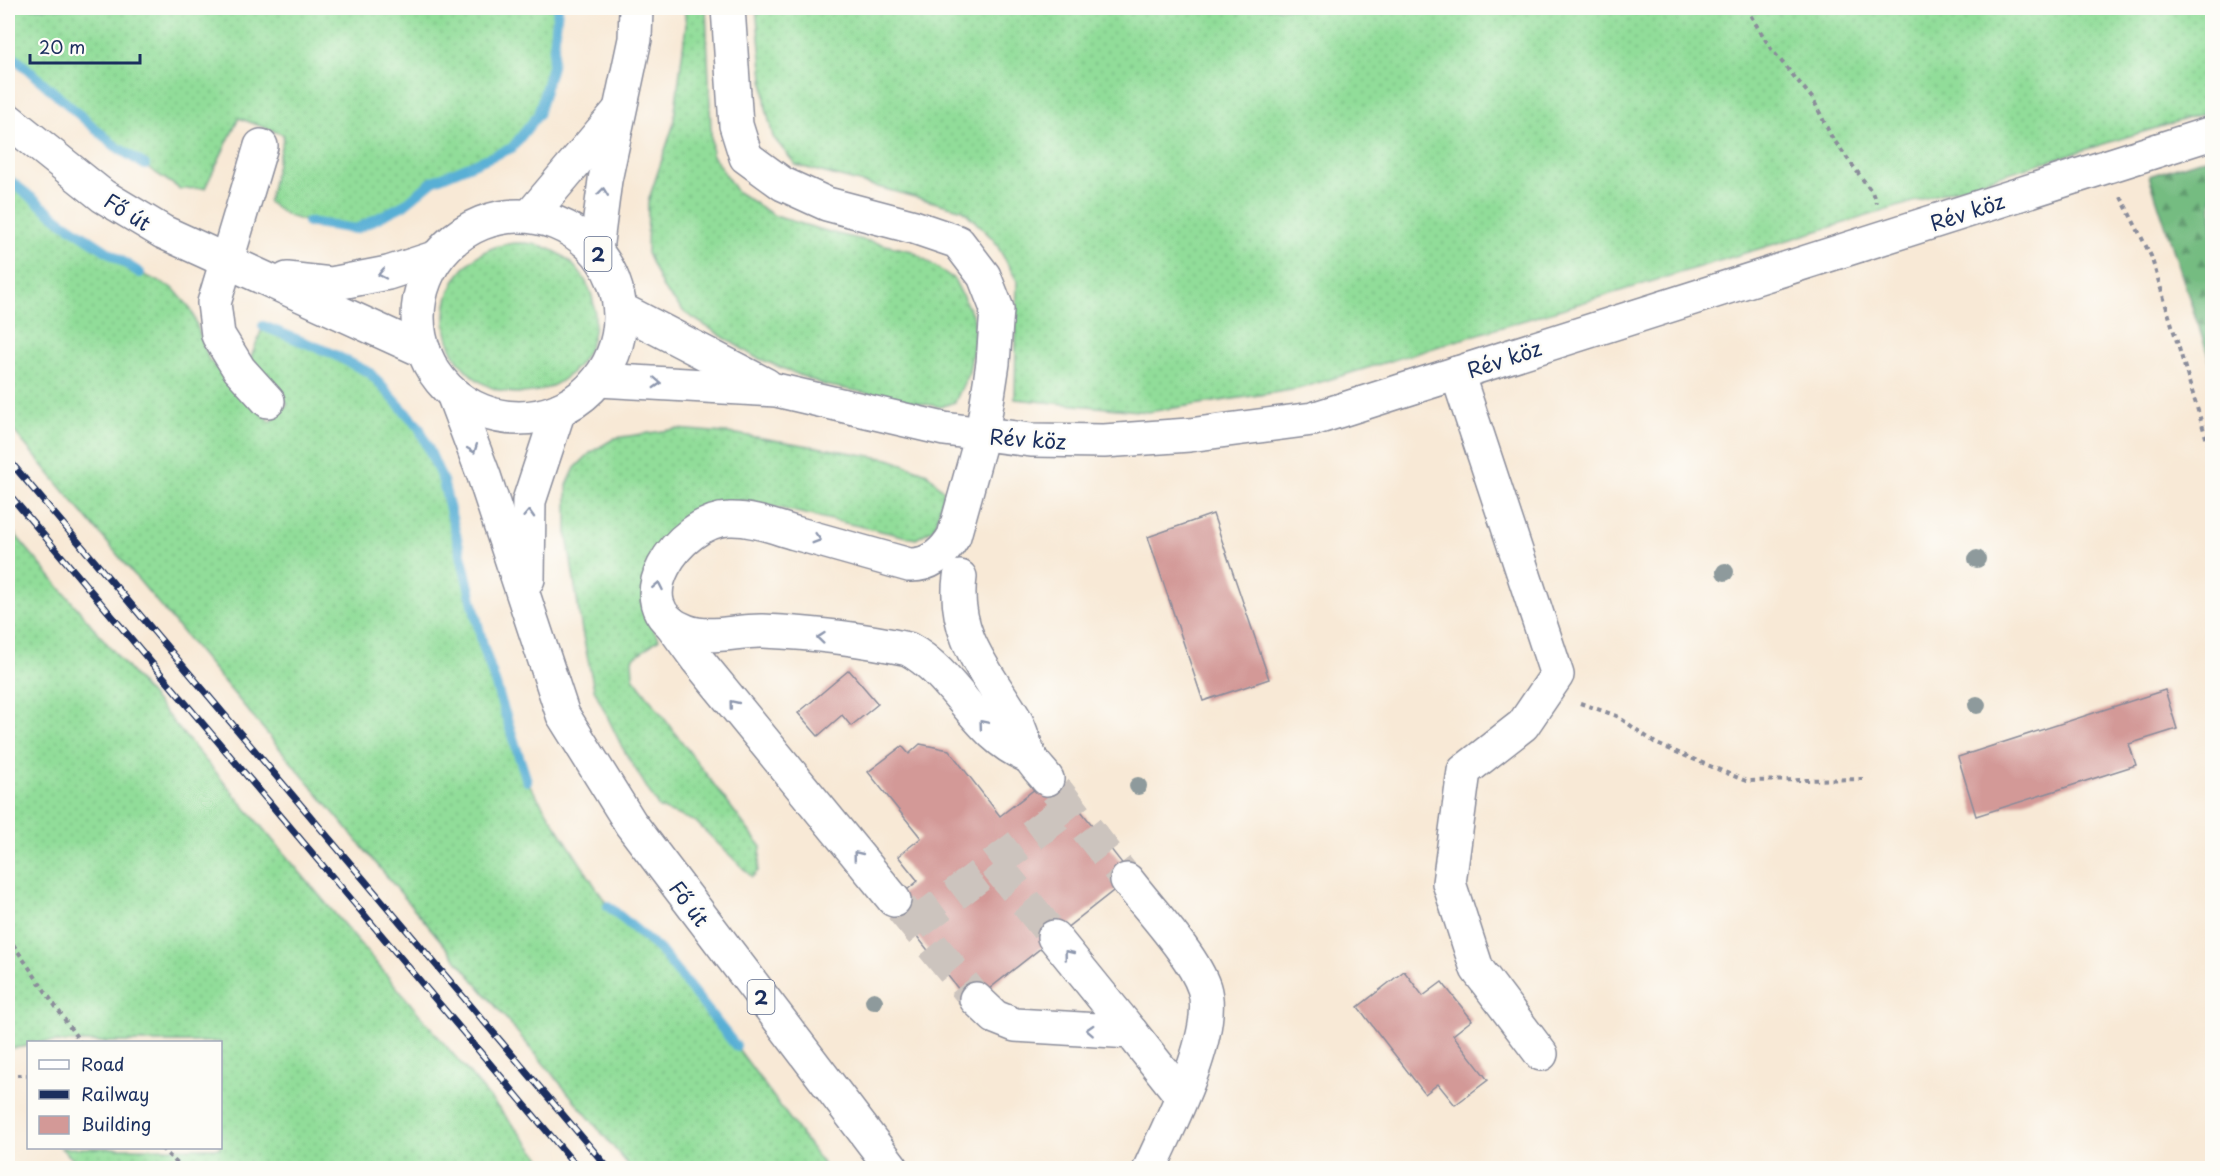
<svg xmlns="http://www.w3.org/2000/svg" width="2220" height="1176" font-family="'Playpen Sans',sans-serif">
  <defs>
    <pattern id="grass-dots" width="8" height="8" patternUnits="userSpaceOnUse" patternTransform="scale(1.5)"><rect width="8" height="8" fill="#91dd99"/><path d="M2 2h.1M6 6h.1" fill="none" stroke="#7cbe86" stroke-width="1.8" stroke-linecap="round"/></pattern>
    <pattern id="forest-firs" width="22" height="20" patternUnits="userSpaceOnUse" patternTransform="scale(1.5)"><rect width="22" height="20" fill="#74bc81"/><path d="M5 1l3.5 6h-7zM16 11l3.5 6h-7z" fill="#5e996d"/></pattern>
  </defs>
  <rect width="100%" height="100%" fill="#fdfcf7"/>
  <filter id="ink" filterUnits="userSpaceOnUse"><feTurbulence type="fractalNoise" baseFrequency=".0167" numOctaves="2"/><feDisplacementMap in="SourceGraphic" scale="12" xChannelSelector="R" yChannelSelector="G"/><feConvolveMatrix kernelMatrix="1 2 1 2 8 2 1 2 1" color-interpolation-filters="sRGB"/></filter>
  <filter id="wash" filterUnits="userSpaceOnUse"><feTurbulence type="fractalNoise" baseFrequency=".008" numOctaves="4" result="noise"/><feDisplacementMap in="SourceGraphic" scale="24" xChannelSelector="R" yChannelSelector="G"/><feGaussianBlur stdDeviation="1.35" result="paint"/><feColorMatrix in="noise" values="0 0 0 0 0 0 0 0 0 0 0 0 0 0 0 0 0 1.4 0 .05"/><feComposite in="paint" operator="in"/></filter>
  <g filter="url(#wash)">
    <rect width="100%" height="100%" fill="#f8e9d6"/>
    <g fill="url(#grass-dots)" stroke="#56867c" stroke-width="1.5">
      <polygon points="8,8 558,8 559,15 552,66 538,115 512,148 433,181 404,205 356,229 307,222 286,215 268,202 284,135 239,118 205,188 180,189 115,146 8,52"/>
      <polygon points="684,8 706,8 712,154 736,191 775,216 833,233 912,251 954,279 974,319 974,343 969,372 955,402 941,407 824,385 755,357 685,313 663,288 647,253 648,202 673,126 686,25"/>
      <polygon points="756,8 2212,8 2212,111 1298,389 1148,412 1015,399 1017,281 994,240 963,210 796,165 773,137 766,108"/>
      <polygon points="8,179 61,221 140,273 173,288 191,309 209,360 271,422 288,404 250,360 263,326 329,352 370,373 419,427 443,481 483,645 527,781 608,906 660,950 736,1046 826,1168 631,1168 8,424"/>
      <circle cx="520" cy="318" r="75"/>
      <polygon points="677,429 737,434 889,459 927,473 944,491 935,528 916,539 743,500 692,517 645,583 642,609 659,639 632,659 633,677 761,847 758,871 752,877 696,822 659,808 622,747 594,689 582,631 567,536 567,485 575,468 591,452 615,438"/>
      <polygon points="8,526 549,1168 82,1168 61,1148 220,1148 220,1042 28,1042 28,1046 8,1049"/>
    </g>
    <polygon fill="url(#forest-firs)" stroke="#487670" stroke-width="1.5" points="2212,156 2212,367 2149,176"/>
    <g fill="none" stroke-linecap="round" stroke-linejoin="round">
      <g stroke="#58afd5" stroke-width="10">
        <polyline points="8,52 115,146 145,165"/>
        <polyline points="8,179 61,221 140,273"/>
        <polyline points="308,222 356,229 404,205 433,181 512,148 538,115 552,66 558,8"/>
        <polyline points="263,326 329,352 370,373 419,427 443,481 483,645 527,781"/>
        <polyline points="608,906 660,950 736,1046"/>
      </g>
    </g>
    <g id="blocks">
      <g fill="#d39997">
        <polygon points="1213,514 1269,679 1203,701 1148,537"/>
        <polygon points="849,670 878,704 851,726 842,715 818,736 798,713"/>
        <polygon points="2165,690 2177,729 2129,744 2136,765 1976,816 1958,757"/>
        <polygon points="920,744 949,750 1000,816 1053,775 1132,876 970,1004 891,903 918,881 898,856 921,838 868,772 902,746 909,754"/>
        <polygon points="1404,971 1423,996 1442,982 1472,1020 1453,1035 1488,1080 1455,1105 1438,1084 1425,1094 1358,1007"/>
      </g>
    </g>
  </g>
  <g filter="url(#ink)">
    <use href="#blocks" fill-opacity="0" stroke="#8a8c9a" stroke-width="1.5"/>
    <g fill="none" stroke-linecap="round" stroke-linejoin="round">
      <g stroke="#ccc4be" stroke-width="33" stroke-dasharray="33 16" stroke-linecap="butt">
        <polyline points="1056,790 1127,880"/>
        <polyline points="995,864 1054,937"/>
        <polyline points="901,908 976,999"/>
        <polyline points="915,925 1069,807"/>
      </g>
      <g stroke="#8a8c9a" stroke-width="36">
        <g id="minor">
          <path d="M728,8L736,125L746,157L783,184L827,204L914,227L958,242L984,276L997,309L993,363L982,435L954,536C944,553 930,566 909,565C871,554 833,544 795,533C774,527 751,518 729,519C679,520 619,607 686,631C709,640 739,630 763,631C810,633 862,639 908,649C958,676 976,737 1030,757"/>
          <polyline points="261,146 214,303 218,335 239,369 268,401"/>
          <polyline points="620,309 766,385"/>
          <polyline points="1457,373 1557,675 1523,725 1464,771 1449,883 1477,969 1541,1054"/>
          <polyline points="599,380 776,390 944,429 1031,440 1104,441 1189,435 1313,419 2212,133"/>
          <path d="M960,577C952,635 987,672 1015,719C1022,731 1024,745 1030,757C1034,765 1042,772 1047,779"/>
          <polyline points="669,621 696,658 894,900"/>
          <path d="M1127,880C1149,909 1193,955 1204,988C1218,1033 1169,1125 1150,1168"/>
          <polyline points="1054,937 1131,1032"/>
          <polyline points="976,999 995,1017 1015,1025 1131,1032 1181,1095"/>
        </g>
      </g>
      <g stroke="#8a8c9a" stroke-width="36">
        <g id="major">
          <polyline points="8,120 103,196 163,232 424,351"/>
          <polyline points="530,216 617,113"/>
          <circle cx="519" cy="317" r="101"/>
          <polyline points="596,250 605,180 635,39 636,8"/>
          <polyline points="287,279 331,284 388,273 437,257"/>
          <polyline points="453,394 484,476 563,715 631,824 892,1168"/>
          <polyline points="528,579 529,501 559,410"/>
        </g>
      </g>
      <g stroke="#8a8c9a" stroke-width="4" stroke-dasharray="4.5 4.5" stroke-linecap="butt">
        <polyline points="1746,8 1771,49 1813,99 1831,136 1872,192 1876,203"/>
        <polyline points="2121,197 2151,256 2212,457"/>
        <polyline points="1580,703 1617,716 1657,744 1746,781 1863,779"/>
        <polyline points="8,937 80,1042"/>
        <polyline points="8,1075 28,1075"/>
        <polyline points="161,1148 182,1168"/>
      </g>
      <use href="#minor" stroke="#fff" stroke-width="33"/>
      <use href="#major" stroke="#fff" stroke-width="33"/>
      <g stroke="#1b2f5e" stroke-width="7">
        <g id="rail">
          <polyline points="8,459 608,1168"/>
          <polyline points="8,493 578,1168"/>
        </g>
      </g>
      <use href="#rail" stroke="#fdfcf7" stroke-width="4.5" stroke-dasharray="14" stroke-linecap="butt"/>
    </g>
    <g fill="#8e9a9c">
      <circle cx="1977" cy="559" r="9"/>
      <circle cx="1725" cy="572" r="9"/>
      <circle cx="1977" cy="705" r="9"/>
      <circle cx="1138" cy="786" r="9"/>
      <circle cx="874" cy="1001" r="9"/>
    </g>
    <defs><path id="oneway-chevron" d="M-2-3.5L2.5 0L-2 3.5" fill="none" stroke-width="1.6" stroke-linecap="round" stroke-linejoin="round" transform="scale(1.5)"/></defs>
    <g stroke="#8d97ae">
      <use href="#oneway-chevron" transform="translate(603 192) rotate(-83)"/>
      <use href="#oneway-chevron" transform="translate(382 274) rotate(168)"/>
      <use href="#oneway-chevron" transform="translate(657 383) rotate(3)"/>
      <use href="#oneway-chevron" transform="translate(473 449) rotate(69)"/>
      <use href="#oneway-chevron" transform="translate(529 514) rotate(-87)"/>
      <use href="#oneway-chevron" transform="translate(817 539) rotate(16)"/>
      <use href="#oneway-chevron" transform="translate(658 586) rotate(-79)"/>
      <use href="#oneway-chevron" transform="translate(821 638) rotate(-174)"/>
      <use href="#oneway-chevron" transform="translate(733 704) rotate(-129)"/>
      <use href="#oneway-chevron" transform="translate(983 724) rotate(-130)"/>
      <use href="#oneway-chevron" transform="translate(857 855) rotate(-129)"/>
      <use href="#oneway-chevron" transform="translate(1068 954) rotate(-129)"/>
      <use href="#oneway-chevron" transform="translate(1090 1030) rotate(-177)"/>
    </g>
  </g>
  <g text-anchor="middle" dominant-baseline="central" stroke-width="5" stroke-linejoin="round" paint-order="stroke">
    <g fill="#fdfcf7" stroke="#5f6c8c" stroke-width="1.5">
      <rect x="584.5" y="237" width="27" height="34" rx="4.5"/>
      <rect x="747.5" y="980" width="27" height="34" rx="4.5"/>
    </g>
    <g font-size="20" font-weight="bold" fill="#1b2f5e">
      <text x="598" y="254">2</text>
      <text x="761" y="997">2</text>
    </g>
    <g font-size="21" fill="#1b2f5e" stroke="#fdfcf7">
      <text transform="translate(128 211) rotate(32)">Fő út</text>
      <text transform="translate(1967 211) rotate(-18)">Rév köz</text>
      <text transform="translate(1504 358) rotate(-18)">Rév köz</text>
      <text transform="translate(1028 438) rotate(4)">Rév köz</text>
      <text transform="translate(690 903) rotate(53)">Fő út</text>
    </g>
  </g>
  <rect width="2220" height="1176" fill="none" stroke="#fdfcf7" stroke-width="30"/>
  <rect x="27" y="1041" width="195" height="108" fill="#fdfcf7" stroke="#a3aaba" stroke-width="1.5"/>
  <rect x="39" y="1060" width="30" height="9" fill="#ffffff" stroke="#a3aaba" stroke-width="1.5"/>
  <text x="81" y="1071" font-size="18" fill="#1b2f5e">Road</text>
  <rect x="39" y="1090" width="30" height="9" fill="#1b2f5e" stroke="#a3aaba" stroke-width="1.5"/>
  <text x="81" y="1101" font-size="18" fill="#1b2f5e">Railway</text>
  <rect x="39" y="1116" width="30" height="18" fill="#d39997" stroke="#a3aaba" stroke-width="1.5"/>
  <text x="81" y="1131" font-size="18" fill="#1b2f5e">Building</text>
  <path d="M30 54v9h110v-9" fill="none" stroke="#1b2f5e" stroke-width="3"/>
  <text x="39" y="54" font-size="18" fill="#1b2f5e" stroke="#fdfcf7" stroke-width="4.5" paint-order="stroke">20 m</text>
</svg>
